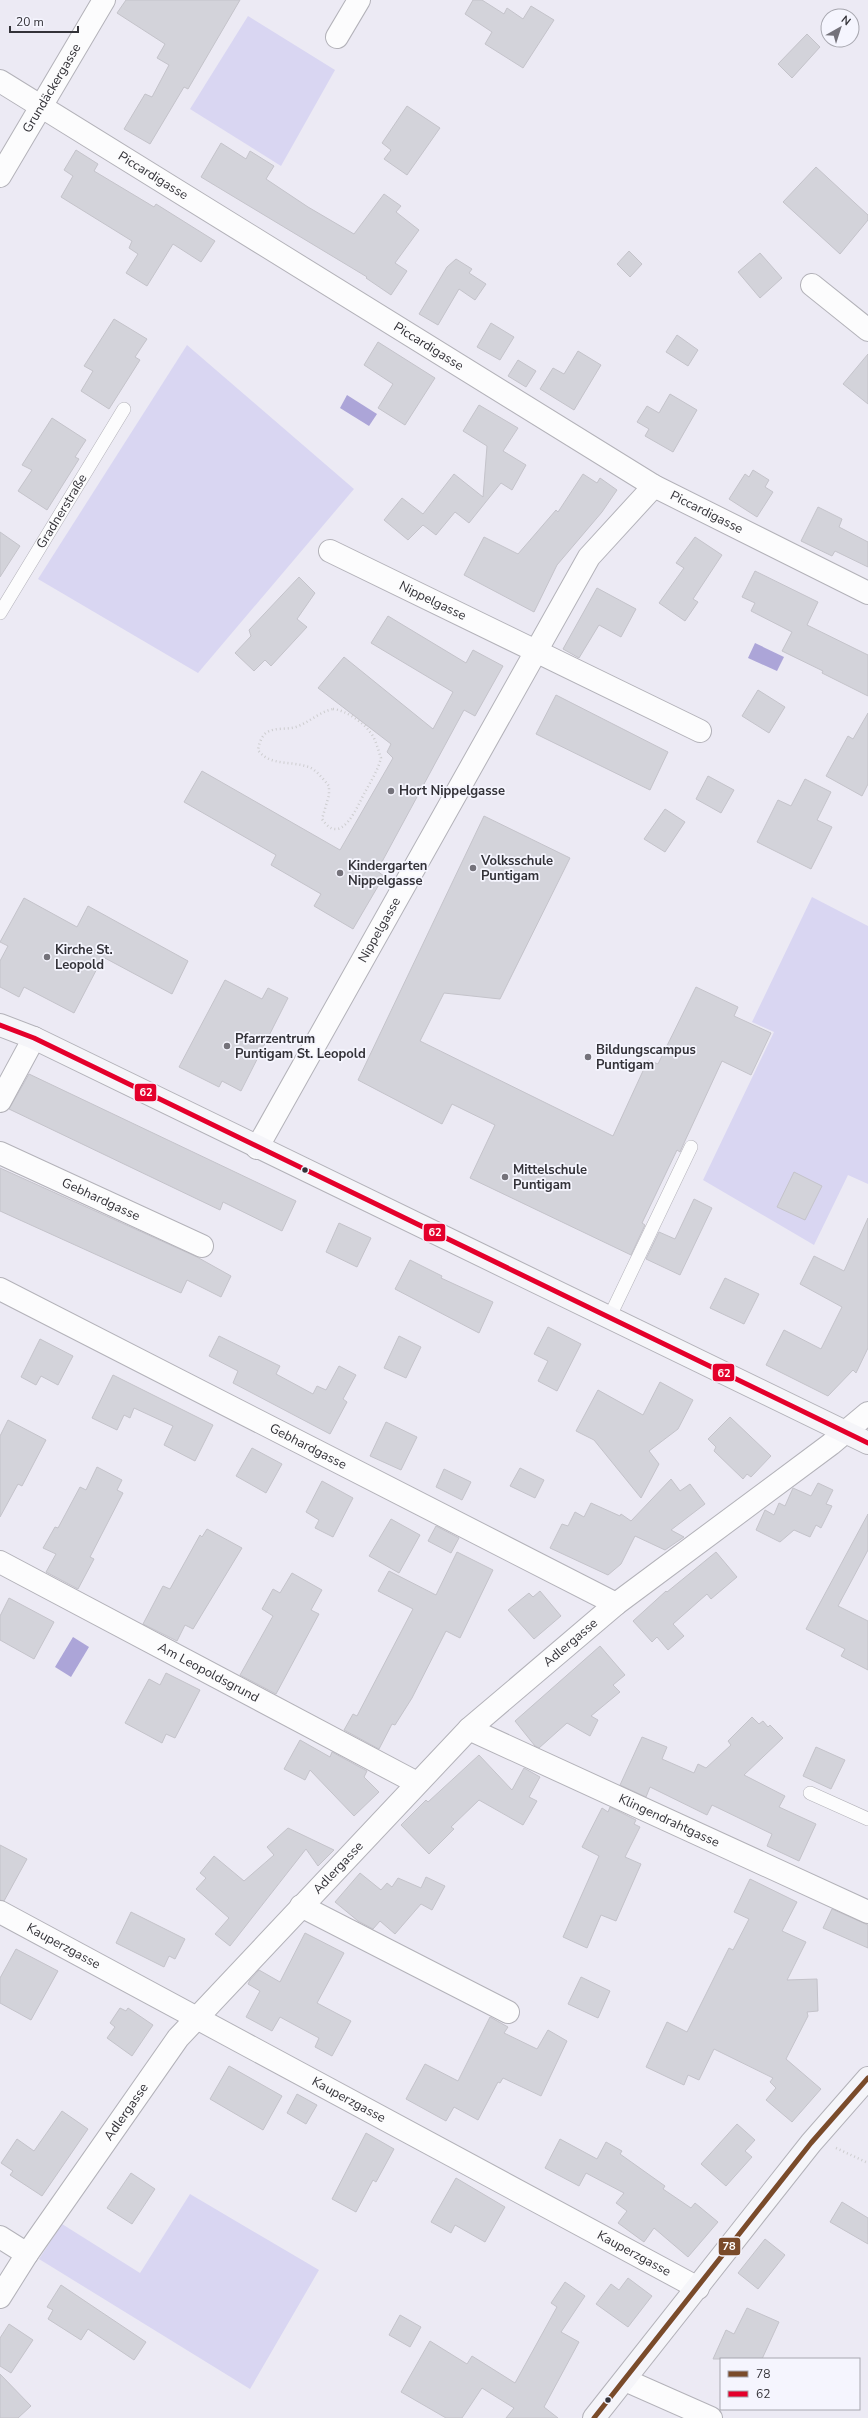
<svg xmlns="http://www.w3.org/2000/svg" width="868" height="2418" font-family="'Nunito Sans',sans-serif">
  <rect width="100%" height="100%" fill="#eceaf4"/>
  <g fill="#d9d6f2">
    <polygon points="248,16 335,70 281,166 190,109"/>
    <polygon points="187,345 354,489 198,673 38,579"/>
    <polygon points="812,897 868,926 868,1184 848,1175 814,1245 703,1180 774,1032 752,1022"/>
    <polygon points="190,2194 319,2270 250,2389 39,2259 62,2224 140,2273"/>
  </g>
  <g fill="#aca5d8">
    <polygon points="347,395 377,414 369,426 340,408"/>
    <polygon points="755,643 784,657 777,671 748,658"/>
    <polygon points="73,1637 89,1647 71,1677 55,1667"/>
  </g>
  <g fill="#d3d3da" stroke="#c4c3ca">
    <polygon points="126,0 240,0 188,89 184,87 150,144 124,129 145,94 152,97 169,65 157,58 165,44 117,13"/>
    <polygon points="473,0 482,0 504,14 507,8 523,19 531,6 554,20 523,68 485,44 492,32 465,14"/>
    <polygon points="807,34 820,47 792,78 778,64"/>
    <polygon points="407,106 440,128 407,175 384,159 391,150 382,143"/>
    <polygon points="221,143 246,159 250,151 274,166 266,179 308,207 354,234 384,194 401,206 396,212 419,230 395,263 407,271 391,295 366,278 367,277 201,177"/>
    <polygon points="76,150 98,164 94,171 154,207 156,204 215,241 201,262 173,244 147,286 126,273 138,254 129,248 132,241 61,197 73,176 64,170"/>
    <polygon points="816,167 868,215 868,220 840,254 783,202"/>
    <polygon points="629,251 642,264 630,277 617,264"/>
    <polygon points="760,253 782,278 760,298 738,272"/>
    <polygon points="456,259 472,269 469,273 486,284 475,300 459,289 438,325 419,314 447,267"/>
    <polygon points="114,319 147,339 135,357 140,360 109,409 81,391 93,371 84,366"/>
    <polygon points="491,323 514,337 500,360 477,347"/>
    <polygon points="677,335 698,350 688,366 666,352"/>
    <polygon points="378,342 435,378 405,425 378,408 393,384 364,365"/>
    <polygon points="578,351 601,365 574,410 540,389 553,368 564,374"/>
    <polygon points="868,354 868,404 843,384"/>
    <polygon points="518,360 536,371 526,387 508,376"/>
    <polygon points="670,394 697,410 673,452 645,436 649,429 637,422 647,406 659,413"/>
    <polygon points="479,405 518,428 503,451 526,465 512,490 501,483 469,523 455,512 436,535 423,525 408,540 384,520 402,498 423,514 454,474 483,497 487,446 463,431"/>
    <polygon points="52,418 86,440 75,457 79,459 47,510 18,491 32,470 22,465"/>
    <polygon points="753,470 769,480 765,487 773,492 757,517 729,499 745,474 749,477"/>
    <polygon points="583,474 597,483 600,478 617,490 602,512 557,565 534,612 464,575 484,537 518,554 556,510 558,512"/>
    <polygon points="818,507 842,519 839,527 868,542 868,567 835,551 832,556 801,541"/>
    <polygon points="0,532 20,546 0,577"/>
    <polygon points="695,537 722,555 693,599 698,602 685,621 659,603 684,568 676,563"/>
    <polygon points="755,571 818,602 807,625 868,655 868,696 822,673 823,671 782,651 792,632 751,611 755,603 742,597"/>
    <polygon points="299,577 315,593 297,619 307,627 271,666 265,660 254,671 235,653 251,636 249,630"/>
    <polygon points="597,588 636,609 621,637 599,625 579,658 563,649"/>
    <polygon points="388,616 466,663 473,650 503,666 475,716 464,710 377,871 384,876 353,929 314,906 321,894 271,865 276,855 184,802 202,771 340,850 393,758 387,752 391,744 318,688 344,657 433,729 453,692 371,643"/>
    <polygon points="758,690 785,707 769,733 742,716"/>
    <polygon points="556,695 668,752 650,790 536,734"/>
    <polygon points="868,713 868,784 862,796 826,776 848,736 853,739"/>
    <polygon points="708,776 734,790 721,813 696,799"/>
    <polygon points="805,779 831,792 817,820 832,827 811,869 757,842 778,800 791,806"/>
    <polygon points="665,809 685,822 665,852 644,839"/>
    <polygon points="484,816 570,858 500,999 444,993 420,1041 613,1136 648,1060 658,1064 696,987 738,1007 734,1016 771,1033 751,1075 722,1061 684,1143 680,1152 677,1150 642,1223 645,1225 631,1255 470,1178 495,1125 452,1104 442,1124 358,1080"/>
    <polygon points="24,898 77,927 88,906 188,961 172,994 103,957 74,1013 24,987 19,997 0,987 0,961 8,946 0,942"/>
    <polygon points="225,980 262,999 268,988 288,998 241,1091 222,1081 219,1087 179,1067"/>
    <polygon points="29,1074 296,1201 282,1231 223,1202 220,1210 9,1109"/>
    <polygon points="0,1168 197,1257 231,1276 221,1297 187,1280 181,1293 0,1211"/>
    <polygon points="794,1172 822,1186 805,1220 777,1207"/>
    <polygon points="694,1199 712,1208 680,1275 646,1259 659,1232 675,1239"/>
    <polygon points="868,1218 868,1348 856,1373 853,1370 828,1396 766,1365 784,1330 821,1349 842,1307 800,1284 814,1256 844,1271"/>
    <polygon points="339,1223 371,1238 357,1267 326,1252"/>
    <polygon points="410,1260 442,1276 441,1278 493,1302 479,1333 395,1289"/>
    <polygon points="725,1278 759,1294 744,1324 710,1308"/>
    <polygon points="548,1327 581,1344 557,1391 538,1381 548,1361 534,1354"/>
    <polygon points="219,1336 280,1366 276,1374 313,1394 317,1386 326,1390 339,1366 356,1375 343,1399 347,1402 330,1434 233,1383 238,1371 209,1356"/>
    <polygon points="399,1336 421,1347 406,1378 384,1368"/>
    <polygon points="40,1339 73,1356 58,1385 41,1376 36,1385 21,1377"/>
    <polygon points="113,1375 213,1425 195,1461 164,1445 173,1426 134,1408 130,1418 124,1415 117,1430 92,1418"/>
    <polygon points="660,1382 693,1400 678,1429 649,1451 659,1464 641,1498 594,1440 576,1431 598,1390 643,1415"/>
    <polygon points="730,1417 771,1456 751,1477 747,1474 743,1479 714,1451 716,1447 708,1439"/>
    <polygon points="8,1420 46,1440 22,1486 18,1484 0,1517 0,1436"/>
    <polygon points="386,1422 417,1437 401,1470 370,1456"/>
    <polygon points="252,1448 282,1464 266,1493 236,1476"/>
    <polygon points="97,1467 122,1480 117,1490 123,1493 90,1557 94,1559 78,1589 46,1572 56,1554 43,1548 55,1527 58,1528 80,1487 86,1490"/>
    <polygon points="520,1468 544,1480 535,1498 510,1486"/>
    <polygon points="444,1469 471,1482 462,1500 436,1487"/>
    <polygon points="671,1479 680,1491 690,1484 705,1504 671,1530 684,1537 665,1550 635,1536 621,1564 608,1575 550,1548 562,1524 568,1526 575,1512 584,1517 591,1503 620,1516 621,1514 631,1521"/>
    <polygon points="322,1481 353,1498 333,1537 315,1528 319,1520 306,1512"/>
    <polygon points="818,1483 833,1490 826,1504 832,1506 821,1528 816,1525 810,1537 794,1530 780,1542 756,1530 765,1510 774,1515 779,1503 785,1506 793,1488 811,1496"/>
    <polygon points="868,1514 868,1550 838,1606 868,1621 868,1670 841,1656 845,1649 806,1629"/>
    <polygon points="391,1519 420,1535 399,1573 369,1556"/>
    <polygon points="436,1526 459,1538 451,1553 428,1541"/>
    <polygon points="207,1529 242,1548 193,1629 185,1625 177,1641 143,1624 163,1586 170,1589 200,1535 202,1537"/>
    <polygon points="457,1552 493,1570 460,1638 446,1631 412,1698 395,1725 392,1724 379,1749 344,1730 353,1714 357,1716 413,1609 378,1591 389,1571 436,1595"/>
    <polygon points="716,1552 737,1577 711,1599 707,1594 673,1624 684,1636 668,1650 657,1637 652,1642 633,1621 666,1591 667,1592"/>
    <polygon points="292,1573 322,1590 311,1610 319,1614 276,1694 240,1675 273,1616 262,1609 273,1589 280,1593"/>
    <polygon points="540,1591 561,1616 534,1639 508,1610 529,1593 533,1597"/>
    <polygon points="9,1598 54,1622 34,1659 0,1640 0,1616"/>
    <polygon points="600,1646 625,1675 613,1685 620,1692 591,1716 598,1720 590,1736 567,1723 539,1748 535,1746 515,1721"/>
    <polygon points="166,1673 200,1690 175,1738 166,1734 162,1743 125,1723 149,1679 160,1685"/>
    <polygon points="752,1717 759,1724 763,1721 768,1727 770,1725 783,1738 744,1775 785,1796 779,1807 816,1824 799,1861 767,1846 772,1834 712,1805 707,1815 650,1787 646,1797 620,1785 642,1737 667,1747 662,1759 694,1773 698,1764 706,1768 731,1745 728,1741"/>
    <polygon points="300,1740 330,1757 332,1752 367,1771 364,1777 379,1792 354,1816 310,1770 305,1780 284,1769"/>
    <polygon points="816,1747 845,1760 831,1789 803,1776"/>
    <polygon points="479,1755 512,1790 524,1768 540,1777 529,1797 537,1801 523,1825 479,1800 451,1827 454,1829 429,1854 401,1825 426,1800 428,1802"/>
    <polygon points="610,1807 636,1820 634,1824 640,1827 625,1857 641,1864 616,1921 601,1915 587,1948 563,1937 599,1856 582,1847 602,1808 608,1812"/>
    <polygon points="288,1828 334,1850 318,1866 306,1849 230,1946 215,1934 229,1918 196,1889 206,1878 200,1873 214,1856 244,1881 274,1855 267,1847"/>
    <polygon points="0,1845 27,1859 4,1901 0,1900"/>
    <polygon points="360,1873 381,1890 387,1883 392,1887 398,1878 421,1888 426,1877 445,1886 432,1910 421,1904 395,1934 380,1921 373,1929 358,1921 335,1902"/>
    <polygon points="750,1879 797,1902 782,1931 806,1942 787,1980 817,1979 818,2011 807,2012 808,2016 786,2059 821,2089 792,2122 766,2100 776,2088 770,2082 773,2078 714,2049 699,2080 688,2075 684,2085 646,2067 667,2022 687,2032 729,1948 733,1950 749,1919 734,1912"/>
    <polygon points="832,1909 868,1925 868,1948 823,1928"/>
    <polygon points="131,1912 185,1939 175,1959 169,1956 164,1967 116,1943"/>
    <polygon points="305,1933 344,1953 317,2003 351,2021 332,2056 315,2047 319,2038 280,2017 272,2031 246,2017 260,1991 248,1984 250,1980 259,1970 280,1982"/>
    <polygon points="16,1949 58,1971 31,2020 0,2003 0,1978"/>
    <polygon points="581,1977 610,1991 598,2018 568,2004"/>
    <polygon points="120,2008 126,2011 128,2008 153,2025 132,2056 107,2038 115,2027 110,2023"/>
    <polygon points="490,2017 508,2027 504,2033 537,2049 548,2030 567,2041 541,2096 503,2078 500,2083 498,2082 478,2120 454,2107 446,2121 406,2099 425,2064 458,2081"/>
    <polygon points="229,2066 282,2096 263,2130 210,2099"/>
    <polygon points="297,2094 317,2105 306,2124 287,2113"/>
    <polygon points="62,2111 88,2129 42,2196 10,2175 13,2171 1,2163 17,2139 34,2151"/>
    <polygon points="737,2124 755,2140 745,2151 752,2157 726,2186 701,2164"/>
    <polygon points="366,2133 394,2149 376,2182 373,2180 356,2212 332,2199"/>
    <polygon points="560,2139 597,2159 606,2142 622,2151 620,2154 665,2186 663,2189 691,2208 695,2203 718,2222 688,2257 654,2228 644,2242 618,2223 627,2211 616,2203 624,2193 586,2173 579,2186 545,2168"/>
    <polygon points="131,2173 155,2189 132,2224 107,2208"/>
    <polygon points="456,2178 505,2207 485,2242 455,2225 451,2233 431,2222"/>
    <polygon points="842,2202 868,2218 868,2244 830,2222"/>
    <polygon points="765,2239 785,2255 758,2289 738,2273"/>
    <polygon points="628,2278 652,2296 628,2327 596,2304 611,2284 619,2290"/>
    <polygon points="565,2282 585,2296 561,2332 579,2342 544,2407 558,2418 506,2418 514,2408 482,2388 462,2418 446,2418 401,2392 430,2341 467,2364 472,2356 515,2383 557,2307 551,2303"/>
    <polygon points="61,2285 146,2342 134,2360 88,2329 81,2340 48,2319 53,2310 47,2307"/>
    <polygon points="747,2308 779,2322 762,2359 713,2359 726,2330 734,2334"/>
    <polygon points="400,2315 421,2327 410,2347 389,2335"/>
    <polygon points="9,2324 33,2340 11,2373 0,2366 0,2338"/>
    <polygon points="0,2374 31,2406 18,2418 0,2418"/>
  </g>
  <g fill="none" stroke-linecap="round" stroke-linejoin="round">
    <g stroke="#b3b2b9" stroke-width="14">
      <g id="lane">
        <path id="s1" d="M0,613L124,409"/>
        <polyline points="610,1316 691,1147"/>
        <polyline points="810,1793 868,1819"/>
      </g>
    </g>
    <g stroke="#b3b2b9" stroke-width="24">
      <g id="street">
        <polyline points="337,37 359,0"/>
        <path id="s2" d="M0,81L654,486L868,593"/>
        <path id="s3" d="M0,176L104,0"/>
        <polyline points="812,285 868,330"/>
        <path id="s4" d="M330,551L700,731"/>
        <polyline points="0,1101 34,1038"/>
        <path id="s5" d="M257,1148L589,557L654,486"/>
        <path id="s6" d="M0,1153L202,1246"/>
        <path id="s7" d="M0,1289L616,1604"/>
        <path id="s8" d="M0,1562L417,1783"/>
        <path id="s9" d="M469,1729L868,1912"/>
        <polyline points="301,1906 508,2012"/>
        <path id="s10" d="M0,1912L698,2288"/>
        <polyline points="0,2237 27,2254"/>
        <path id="s11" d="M0,2297L27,2254L178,2038L469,1729L616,1604L831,1444L868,1413"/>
        <polyline points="625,2380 711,2418"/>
      </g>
    </g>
    <g stroke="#b3b2b9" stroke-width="24">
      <g id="secondary">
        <polyline points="0,1025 34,1038 868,1443"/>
        <polyline points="594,2418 811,2143 868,2078"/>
      </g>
    </g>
    <g stroke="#cdcdcf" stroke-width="2.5" stroke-dasharray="1 3" stroke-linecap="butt">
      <path d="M333,709C345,710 363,722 370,732C376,739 378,750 381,758C378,770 371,781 365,792C357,807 341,848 322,819L329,795V786C324,780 318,772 311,768C293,760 270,767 258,750C259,744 261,737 266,733C274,727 286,730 296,727C310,722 319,712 333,709Z"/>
      <polyline points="836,2148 868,2163"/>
    </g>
    <use href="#lane" stroke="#fcfcfd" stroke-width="13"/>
    <use href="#street" stroke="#fcfcfd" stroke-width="22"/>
    <use href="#secondary" stroke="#f5f5f9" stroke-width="22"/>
    <g stroke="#f5f5fe" stroke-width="8">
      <polyline id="bus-1" points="594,2418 811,2143 868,2078"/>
    </g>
    <g stroke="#f5f5fe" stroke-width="8">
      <polyline id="bus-2" points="0,1025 34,1038 868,1443"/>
    </g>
    <use href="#bus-1" stroke="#7a4b2a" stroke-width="5"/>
    <use href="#bus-2" stroke="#e4002b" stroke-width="5"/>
  </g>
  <g fill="#74727a" stroke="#f5f5fe" stroke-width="1.5">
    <circle cx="391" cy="791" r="4"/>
    <circle cx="473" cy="868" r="4"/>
    <circle cx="340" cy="873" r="4"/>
    <circle cx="47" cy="957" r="4"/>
    <circle cx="227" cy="1046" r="4"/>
    <circle cx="588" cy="1057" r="4"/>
    <circle cx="505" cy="1177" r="4"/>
  </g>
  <g fill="#333238" stroke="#f5f5fe" stroke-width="1.5">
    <circle cx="305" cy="1170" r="3.5"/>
    <circle cx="608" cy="2400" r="3.5"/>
  </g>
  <g text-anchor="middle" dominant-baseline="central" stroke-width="3.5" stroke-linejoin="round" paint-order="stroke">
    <g font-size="13" fill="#333238" stroke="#f5f5fe">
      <text stroke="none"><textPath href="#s3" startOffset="102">Grundäckergasse</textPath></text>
      <text stroke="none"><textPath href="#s2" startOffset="180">Piccardigasse</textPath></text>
      <text stroke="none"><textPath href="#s2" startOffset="504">Piccardigasse</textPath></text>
      <text stroke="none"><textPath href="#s1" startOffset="119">Gradnerstraße</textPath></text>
      <text stroke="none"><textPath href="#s2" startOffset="828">Piccardigasse</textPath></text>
      <text stroke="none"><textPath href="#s4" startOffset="114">Nippelgasse</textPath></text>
      <text stroke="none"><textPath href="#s5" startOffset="250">Nippelgasse</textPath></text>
      <text stroke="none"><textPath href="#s6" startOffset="111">Gebhardgasse</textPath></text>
      <text stroke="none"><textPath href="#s7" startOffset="346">Gebhardgasse</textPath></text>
      <text stroke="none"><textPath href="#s11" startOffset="872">Adlergasse</textPath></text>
      <text stroke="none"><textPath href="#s8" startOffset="236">Am Leopoldsgrund</textPath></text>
      <text stroke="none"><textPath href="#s9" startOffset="220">Klingendrahtgasse</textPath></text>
      <text stroke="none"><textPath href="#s11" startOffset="548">Adlergasse</textPath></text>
      <text stroke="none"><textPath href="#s10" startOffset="72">Kauperzgasse</textPath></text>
      <text stroke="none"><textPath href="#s10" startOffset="396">Kauperzgasse</textPath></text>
      <text stroke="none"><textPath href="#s11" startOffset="224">Adlergasse</textPath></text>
      <text stroke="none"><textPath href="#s10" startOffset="720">Kauperzgasse</textPath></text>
    </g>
    <g font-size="13" font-weight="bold" fill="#333238" stroke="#f5f5fe" text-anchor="start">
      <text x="399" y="791">Hort Nippelgasse</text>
      <text x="481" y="861">Volksschule<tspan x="481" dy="15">Puntigam</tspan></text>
      <text x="348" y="866">Kindergarten<tspan x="348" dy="15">Nippelgasse</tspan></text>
      <text x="55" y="950">Kirche St.<tspan x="55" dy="15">Leopold</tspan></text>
      <text x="235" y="1039">Pfarrzentrum<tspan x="235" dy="15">Puntigam St. Leopold</tspan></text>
      <text x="596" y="1050">Bildungscampus<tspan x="596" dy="15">Puntigam</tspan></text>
      <text x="513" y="1170">Mittelschule<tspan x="513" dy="15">Puntigam</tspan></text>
    </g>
  </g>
  <g stroke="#f5f5fe" stroke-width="1.5">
    <rect x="134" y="1083" width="23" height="19" rx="4" fill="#e4002b"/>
    <rect x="423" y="1223" width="23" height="19" rx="4" fill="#e4002b"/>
    <rect x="712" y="1363" width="23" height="19" rx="4" fill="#e4002b"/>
    <rect x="718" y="2237" width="23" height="19" rx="4" fill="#7a4b2a"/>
  </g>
  <g font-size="11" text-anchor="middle" font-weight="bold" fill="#fff">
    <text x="146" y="1096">62</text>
    <text x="435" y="1236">62</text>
    <text x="724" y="1377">62</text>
    <text x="729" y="2250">78</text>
  </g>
  <rect x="720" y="2358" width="140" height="52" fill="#f5f5fe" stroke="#a7a7af"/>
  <rect x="728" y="2371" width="20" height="6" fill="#7a4b2a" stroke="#a7a7af"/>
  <text x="756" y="2378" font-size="12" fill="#333238">78</text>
  <rect x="728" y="2391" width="20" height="6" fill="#e4002b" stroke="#a7a7af"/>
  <text x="756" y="2398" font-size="12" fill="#333238">62</text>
  <g transform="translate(840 28) rotate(39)"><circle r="19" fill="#f5f5fe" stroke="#a7a7af"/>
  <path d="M0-3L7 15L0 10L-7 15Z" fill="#74727a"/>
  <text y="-6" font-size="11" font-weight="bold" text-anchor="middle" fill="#333238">N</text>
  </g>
  <path d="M10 26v6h68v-6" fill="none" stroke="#333238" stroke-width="2"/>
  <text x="16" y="26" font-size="12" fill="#333238" stroke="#f5f5fe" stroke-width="3" paint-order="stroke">20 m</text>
</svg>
